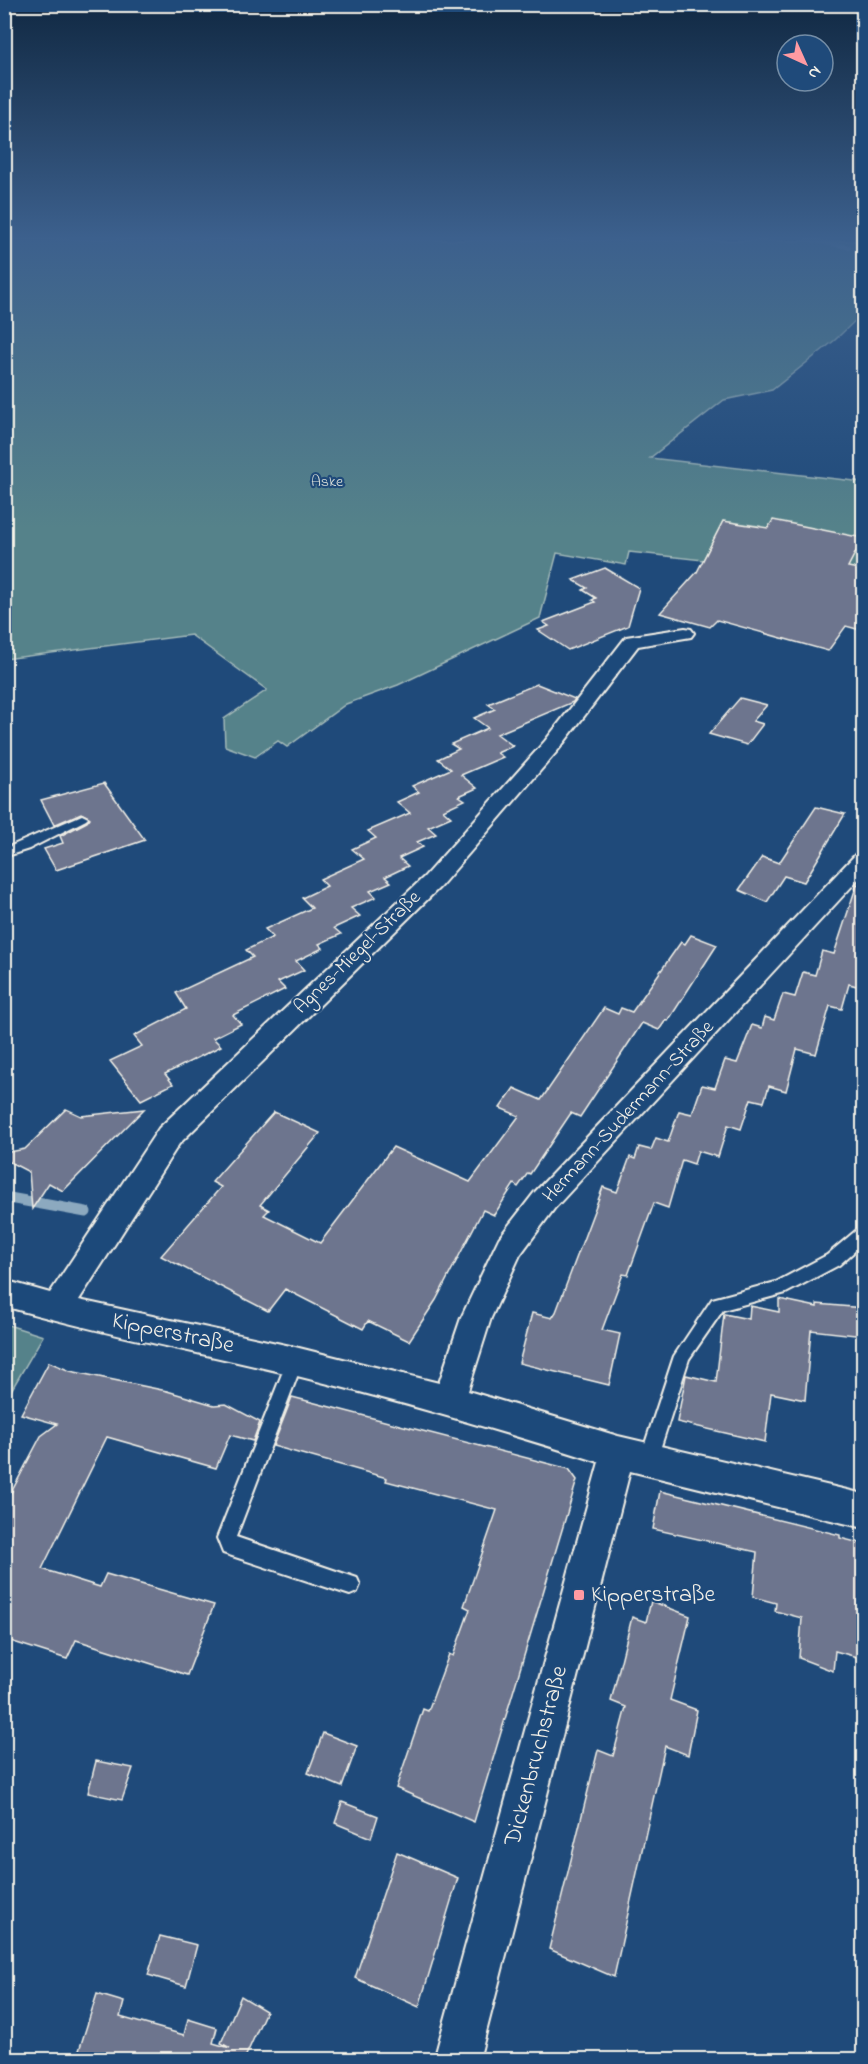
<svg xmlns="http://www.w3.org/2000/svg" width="868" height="2064" font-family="'Indie Flower',sans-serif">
  <rect width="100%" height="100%" fill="#1f4a7a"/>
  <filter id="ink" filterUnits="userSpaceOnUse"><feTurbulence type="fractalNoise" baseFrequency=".0167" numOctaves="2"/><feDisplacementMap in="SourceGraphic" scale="12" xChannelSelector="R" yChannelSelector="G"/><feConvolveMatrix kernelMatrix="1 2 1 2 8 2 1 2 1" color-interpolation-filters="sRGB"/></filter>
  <g filter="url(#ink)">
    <g fill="#55828a" stroke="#a4bab9" stroke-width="1.5">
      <polygon points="4,239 863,241 863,313 835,340 772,390 724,400 650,458 863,482 863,607 753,541 760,526 723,521 703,560 629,552 626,565 557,553 540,618 398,685 346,704 287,747 278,741 255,757 225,746 224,719 267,690 191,635 5,659"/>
      <polygon points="5,1324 43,1336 5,1401 4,1324"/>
    </g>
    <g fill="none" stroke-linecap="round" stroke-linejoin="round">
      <polyline stroke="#8ca9bf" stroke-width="4.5" points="807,239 849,247"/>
      <polyline stroke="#8ca9bf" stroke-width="11" points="4,1197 86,1212"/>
    </g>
    <g fill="#6d758e" stroke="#f4f1e8" stroke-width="1.5">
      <polygon points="773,520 863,538 848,567 864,570 864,631 846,626 828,651 717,620 710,627 660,613 697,572 723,521 768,528"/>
      <polygon points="605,568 639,588 628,626 568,650 538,630 549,626 543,622 595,602 592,600 596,598 583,590 587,588 573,580"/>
      <polygon points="537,684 575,699 573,702 497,734 513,746 497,753 503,757 461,775 477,788 459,796 465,800 443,810 451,817 428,827 436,834 417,842 423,847 399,858 408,866 385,877 391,882 370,891 376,897 351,908 360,916 334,928 341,934 319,944 323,948 296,961 304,970 278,982 285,989 233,1015 241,1024 213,1038 221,1046 165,1074 173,1084 141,1100 110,1061 142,1046 134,1036 186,1009 176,993 253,957 246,950 273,937 265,929 312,908 302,898 327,886 320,879 364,859 352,849 376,838 368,831 410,813 397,802 419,792 412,786 451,769 438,759 459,749 451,744 488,728 474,718 495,709 488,704"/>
      <polygon points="740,698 767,705 753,721 763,724 747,745 709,734"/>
      <polygon points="104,783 145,840 56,870 44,849 63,843 60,836 87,822 90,818 81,813 54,825 41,800"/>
      <polygon points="816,807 845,814 804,882 784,876 767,902 739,890 762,857 779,863"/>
      <polygon points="857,884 864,885 864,988 849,984 842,1009 830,1006 816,1054 797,1049 786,1091 769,1086 764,1102 751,1099 741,1129 728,1125 718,1157 698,1151 694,1164 682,1160 668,1208 654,1203 628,1275 623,1274 602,1330 620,1334 609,1385 519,1363 532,1313 552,1318 556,1312 603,1187 617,1192 630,1157 635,1159 639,1147 651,1150 656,1138 668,1142 679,1111 692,1114 702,1085 715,1088 725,1060 737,1063 752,1025 762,1028 765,1017 774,1020 783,994 795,997 803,972 815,975 822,951 834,954"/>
      <polygon points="691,935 717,945 668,1021 666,1020 659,1030 642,1023 580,1117 571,1113 530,1174 528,1173 518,1187 514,1184 494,1215 483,1210 436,1300 409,1341 368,1321 363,1329 285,1289 268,1311 161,1256 221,1187 212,1182 274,1112 320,1133 260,1205 269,1210 264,1215 320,1243 393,1147 470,1182 519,1116 500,1108 514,1088 541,1100 604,1008 618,1014 621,1008 632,1012 681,942 685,944"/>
      <polygon points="66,1109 81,1116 144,1109 63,1191 49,1183 32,1209 29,1172 4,1159 4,1153 25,1149"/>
      <polygon points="779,1299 817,1307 817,1304 864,1308 864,1336 811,1330 805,1400 771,1393 765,1442 677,1422 686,1375 716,1382 724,1314 749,1319 750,1306 779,1312"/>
      <polygon points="49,1362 70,1371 167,1391 214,1405 226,1404 260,1422 253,1441 230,1435 216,1468 107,1437 42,1569 100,1587 106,1574 214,1605 187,1675 76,1640 67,1659 4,1639 4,1506 41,1436 57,1424 21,1414"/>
      <polygon points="292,1397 569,1469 577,1480 474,1822 396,1788 423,1709 428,1711 449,1654 453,1656 470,1609 464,1606 497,1510 386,1481 387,1478 273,1446"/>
      <polygon points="660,1491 840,1535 840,1538 864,1544 864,1659 835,1651 833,1671 799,1658 802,1618 775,1611 776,1603 753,1597 757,1552 653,1529"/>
      <polygon points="651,1601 690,1616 670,1700 697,1710 688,1755 665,1746 614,1977 549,1949 598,1750 613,1756 626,1707 611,1701 632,1617 646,1622"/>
      <polygon points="323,1733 357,1746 342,1787 308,1773"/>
      <polygon points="96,1761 133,1768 122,1800 88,1793"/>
      <polygon points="342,1802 378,1816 371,1838 335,1823"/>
      <polygon points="397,1852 458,1878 419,2007 355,1978"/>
      <polygon points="160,1936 197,1945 186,1986 148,1975"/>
      <polygon points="97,1994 124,2002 120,2017 184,2035 188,2019 217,2028 213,2043 230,2048 221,2043 241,1996 266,2011 244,2060 76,2060"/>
    </g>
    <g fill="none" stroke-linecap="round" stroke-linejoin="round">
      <g stroke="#f4f1e8" stroke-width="4">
        <g id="lane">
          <polygon points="82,815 88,818 86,820 29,849 4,857 4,849"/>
          <polygon points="864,1227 864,1243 839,1265 786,1293 723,1310 689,1359 655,1465 649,1467 643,1465 640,1459 674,1356 712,1299 776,1282 827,1255 859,1228"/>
          <polygon points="295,1353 301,1356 303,1361 236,1537 357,1578 360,1585 357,1592 350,1595 223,1553 217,1538 287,1361 289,1356"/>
        </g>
      </g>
      <g stroke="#f4f1e8" stroke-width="4">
        <path id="street" d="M685,628L691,629L694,633L691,637L638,646L559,749L440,887L179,1144L79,1300L295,1347L439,1383L461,1318L499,1238L534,1193L856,854L864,852V873L554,1209L520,1255L491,1318L468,1391L618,1436L864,1494V1528L630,1471L479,2060H434L599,1462C498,1430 399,1401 297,1376C199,1352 101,1334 4,1306V1280L50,1293L159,1128L424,877L545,741L626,637Z"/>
      </g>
      <g stroke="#f4f1e8" stroke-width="5">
        <polygon id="secondary" points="857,239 864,239 864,243 858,242"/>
      </g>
      <use href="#lane" fill="#1f4a7a" fill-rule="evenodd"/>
      <use href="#street" fill="#1f4a7a" fill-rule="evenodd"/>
      <use href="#secondary" fill="#1f4a7a" fill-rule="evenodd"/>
    </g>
  </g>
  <linearGradient id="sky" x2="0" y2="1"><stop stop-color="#112943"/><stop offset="0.45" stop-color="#3c608d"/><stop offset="1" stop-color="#3c608d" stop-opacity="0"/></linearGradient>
  <rect width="868" height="528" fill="url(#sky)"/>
  <rect fill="#ff9aa2" stroke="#1f4a7a" stroke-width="2" x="573" y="1589" width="12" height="12" rx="3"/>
  <g text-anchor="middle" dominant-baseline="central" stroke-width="4.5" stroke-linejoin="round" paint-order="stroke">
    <g font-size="16" fill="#dce0da" stroke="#1f4a7a">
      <text x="327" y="482">Aske</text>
    </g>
    <g font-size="20" fill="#f4f1e8" stroke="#1f4a7a">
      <text transform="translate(358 953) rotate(-44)">Agnes-Miegel-Straße</text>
      <text transform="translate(629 1112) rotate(-47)">Hermann-Sudermann-Straße</text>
    </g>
    <g font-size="24" fill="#f4f1e8" stroke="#1f4a7a">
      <text transform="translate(173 1334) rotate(12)">Kipperstraße</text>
      <text transform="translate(537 1756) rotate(-75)">Dickenbruchstraße</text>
    </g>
    <g font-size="24" fill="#f4f1e8" stroke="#1f4a7a" text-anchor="start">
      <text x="591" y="1595">Kipperstraße</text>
    </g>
  </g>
  <rect width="868" height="2064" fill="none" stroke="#1f4a7a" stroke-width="24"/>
  <rect x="12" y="12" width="844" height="2040" fill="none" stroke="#f4f1e8" stroke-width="2" filter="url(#ink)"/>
  <g transform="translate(805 63) rotate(135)"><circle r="28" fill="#1f4a7a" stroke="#748da6" stroke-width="1.5"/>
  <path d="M0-4.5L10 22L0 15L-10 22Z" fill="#ff9aa2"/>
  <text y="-9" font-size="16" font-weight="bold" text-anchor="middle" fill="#f4f1e8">N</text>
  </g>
</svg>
